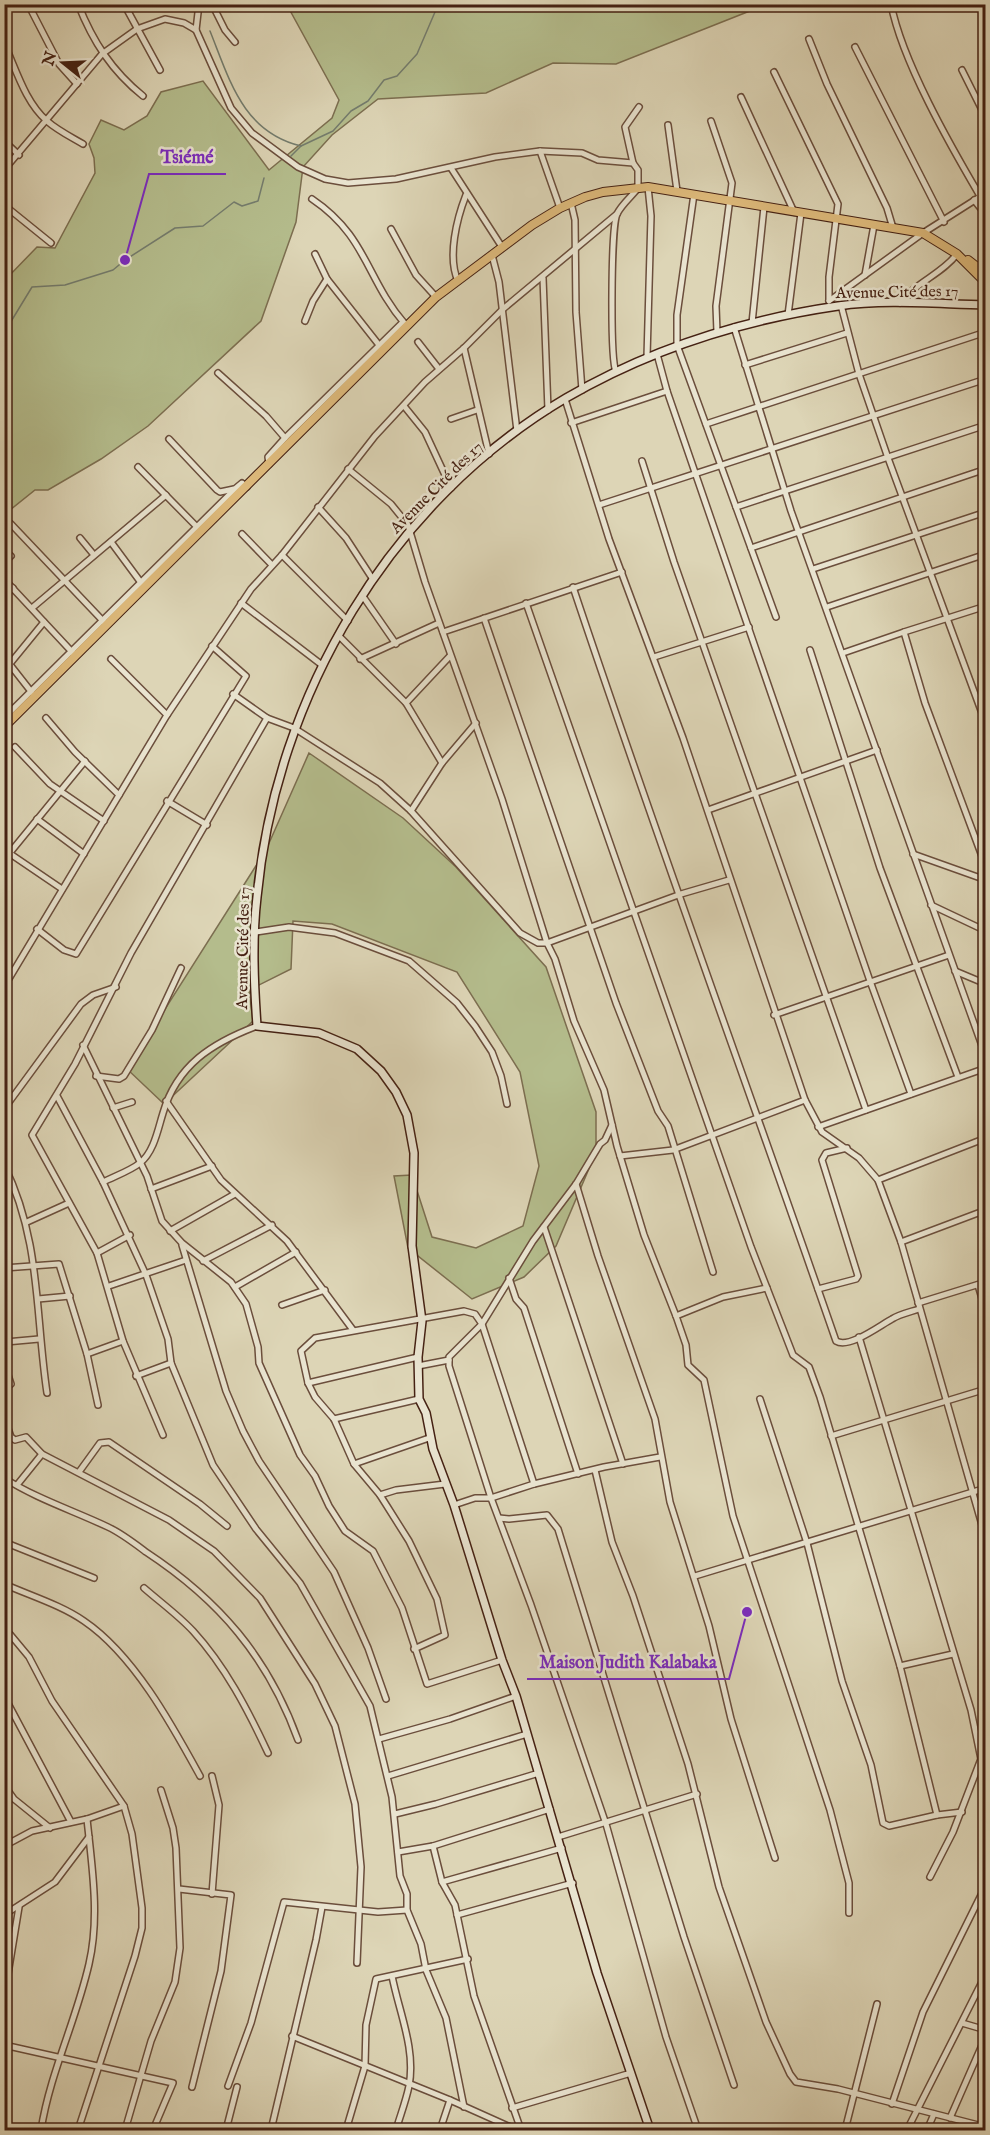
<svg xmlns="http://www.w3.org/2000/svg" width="990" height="2135" font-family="'IM FELL English',serif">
  <rect width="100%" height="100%" fill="#ddd5b6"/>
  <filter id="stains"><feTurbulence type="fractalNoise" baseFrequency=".00333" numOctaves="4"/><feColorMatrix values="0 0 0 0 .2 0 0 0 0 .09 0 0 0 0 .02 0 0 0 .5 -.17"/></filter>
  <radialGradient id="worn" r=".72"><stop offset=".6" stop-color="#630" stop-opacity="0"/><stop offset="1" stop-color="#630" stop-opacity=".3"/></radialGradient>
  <g fill="#b4bc8c" stroke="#7c6e50" stroke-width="1.5">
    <polygon points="287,5 765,5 616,64 553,63 486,93 378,99 332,135 303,167 296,222 261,321 148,426 101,459 48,490 35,490 5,514 5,280 37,247 55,248 95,173 94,158 89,144 101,120 124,130 147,116 161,92 203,81 269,170 332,118 339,100"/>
    <polygon points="309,753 403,818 456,867 546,967 596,1112 596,1152 556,1246 524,1277 472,1299 408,1248 394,1176 412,1175 432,1237 476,1248 523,1226 539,1166 520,1072 457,972 332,924 293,921 291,969 249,990 253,1021 164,1104 127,1069 266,850"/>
  </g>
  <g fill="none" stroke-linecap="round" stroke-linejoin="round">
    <g stroke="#747c6d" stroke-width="1.5">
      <path d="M210,31C230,81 243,132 301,146"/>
      <polyline points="291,156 301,146 333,131 351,111 368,101 384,80 397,76 417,54 435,12 435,4"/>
      <polyline points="4,333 32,287 65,285 113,270 125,260 175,228 203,226 234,202 242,206 258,201 264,178"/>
    </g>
    <g stroke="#6b4e3c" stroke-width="8">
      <g id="street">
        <polyline points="28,4 59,64 77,84"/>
        <path d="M78,4C93,42 112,71 143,96"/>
        <polyline points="124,4 160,70"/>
        <polyline points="212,4 225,30 235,42"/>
        <path d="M891,4C902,61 950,145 980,196"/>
        <polyline points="196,30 199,4"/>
        <polyline points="809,39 827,84 887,208 893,228"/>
        <path d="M4,43C16,69 25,102 47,121C57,130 71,137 83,144"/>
        <polyline points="855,47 944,222"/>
        <polyline points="962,70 986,118"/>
        <polyline points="774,72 838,204 829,277 829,300"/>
        <polyline points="741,97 794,212"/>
        <polyline points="711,121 732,183 716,306 717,332"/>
        <polyline points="668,125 677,191"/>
        <polyline points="4,141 19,155"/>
        <polyline points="540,151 560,208"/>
        <polyline points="633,163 625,127 639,107"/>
        <polyline points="451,168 502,247"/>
        <path d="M4,170L102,54L137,29L165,19L184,23L196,30L231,108L252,133L298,167L325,179L348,183L396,179L495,157L540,151L582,153L598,160L633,163L638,170V188C632,196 621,205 617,214C611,227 610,358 616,372"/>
        <polyline points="694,194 677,315 677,345 776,617"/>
        <path d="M312,199C367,236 366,279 405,324"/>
        <polyline points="974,200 986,215"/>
        <polyline points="571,203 575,220 576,312 582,390"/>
        <polyline points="4,205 51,243"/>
        <polyline points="391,229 416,275 436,297"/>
        <polyline points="315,254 327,279 379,345"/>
        <polyline points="492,255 499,282 517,431"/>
        <polyline points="865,275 874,225"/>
        <polyline points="543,278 548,410"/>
        <path d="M458,281C447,257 457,218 466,195"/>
        <polyline points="829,301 923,233 986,193"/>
        <path d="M900,303C916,282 942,274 957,254"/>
        <polyline points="841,305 859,374 888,458 986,724"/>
        <polyline points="788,315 801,213"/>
        <polyline points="305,321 313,301 327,279"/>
        <polyline points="752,323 764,207"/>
        <polyline points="734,327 791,511 986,1057"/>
        <polyline points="418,342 439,369"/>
        <polyline points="464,348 489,454"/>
        <polyline points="647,357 651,216 648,187"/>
        <polyline points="745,365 847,333"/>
        <polyline points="218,373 266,416 285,438"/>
        <polyline points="667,391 870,981 911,1094"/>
        <polyline points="565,399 609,539 683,738 805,1100 822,1132 859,1158 878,1180 901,1242 986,1539"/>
        <polyline points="404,406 425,432 451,488"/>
        <polyline points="451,419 477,410"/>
        <polyline points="571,423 667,391 657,354"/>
        <polyline points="706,424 986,332"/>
        <polyline points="169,439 217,490 220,492 234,489"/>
        <polyline points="642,461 674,562 866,1110"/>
        <polyline points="269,464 268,457 285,438 403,322"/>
        <polyline points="138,467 198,528"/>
        <polyline points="348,469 391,504 408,525 425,582 502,799 547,943 555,959 574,1021 604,1090 617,1146 644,1235 676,1316 686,1345 688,1365 704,1380 733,1516 830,1810 849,1883 849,1913"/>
        <polyline points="599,505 986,379"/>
        <polyline points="318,507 346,538 372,578"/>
        <polyline points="736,507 986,425"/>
        <polyline points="11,524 104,622"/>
        <polyline points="242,534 272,565"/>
        <polyline points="80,538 94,555"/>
        <polyline points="111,542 142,584"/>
        <polyline points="751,548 986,469"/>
        <polyline points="282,555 348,621"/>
        <polyline points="4,563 11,556"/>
        <polyline points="813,569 986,512"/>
        <polyline points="4,579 73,653"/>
        <path d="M573,587C657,839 749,1090 836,1341C849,1349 879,1326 892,1319C900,1314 910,1312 919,1309"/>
        <polyline points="362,595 396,644"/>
        <polyline points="4,596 13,588"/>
        <polyline points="241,603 322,665"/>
        <polyline points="526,603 751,1247 793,1355 809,1367 820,1397 900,1666 937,1815 962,1812"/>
        <polyline points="827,607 986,554"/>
        <polyline points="32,608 166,495"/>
        <polyline points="484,618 616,1003 658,1111 668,1126 713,1272"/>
        <polyline points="443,632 622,572"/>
        <polyline points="904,632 986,606"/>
        <polyline points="338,635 406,703 442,763"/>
        <polyline points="810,650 880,868 958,1077"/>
        <polyline points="843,653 904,632 925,703 986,867"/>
        <polyline points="4,657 33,694"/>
        <polyline points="654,657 749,627"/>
        <polyline points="111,659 167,715"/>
        <polyline points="360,659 439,623"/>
        <polyline points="4,671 44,622"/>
        <polyline points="233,694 267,718 294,728 380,783 411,811 520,933 538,943 547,943 681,894 729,880"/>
        <polyline points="406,703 450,656"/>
        <polyline points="4,718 236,488 242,483 247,487"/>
        <polyline points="46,718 75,752 119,795"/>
        <polyline points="15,747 50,784 104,821"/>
        <polyline points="167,801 207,825"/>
        <polyline points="708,810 877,750"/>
        <polyline points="411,811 442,763 476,723"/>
        <polyline points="37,819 84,854"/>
        <polyline points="9,853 62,889"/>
        <polyline points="913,854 986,880"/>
        <polyline points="4,860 85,761"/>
        <polyline points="931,905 986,931"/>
        <polyline points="37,929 64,950 76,954 246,676 212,646"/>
        <polyline points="256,932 289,927 335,933 409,961 457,1003 475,1026 492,1052 501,1076 507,1104"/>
        <polyline points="955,971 986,984"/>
        <polyline points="4,987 167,715 251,589 282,555 375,436 425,382 464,348 503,309 617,214"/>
        <polyline points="774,1015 949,955"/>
        <polyline points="83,1045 147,1176 162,1221 182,1243 231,1282 246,1304 258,1347 259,1363 300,1455 315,1476 329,1506 345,1531 373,1551 402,1608 427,1684 502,1660"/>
        <polyline points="96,1076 119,1079 124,1076 152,1030 181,968"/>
        <path d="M57,1096L103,1182C115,1176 130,1171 140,1163C154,1152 158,1129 163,1113C177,1065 212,1043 257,1026"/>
        <polyline points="166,1101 221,1180 287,1241 353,1330"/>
        <polyline points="113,1108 132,1102"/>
        <polyline points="4,1109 81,1004 93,995 116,987"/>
        <polyline points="612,1125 605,1140 600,1144 576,1184 533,1241 482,1324 449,1357 449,1366 491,1498 531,1605 606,1824 666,2037 698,2130"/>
        <polyline points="818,1127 986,1068"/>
        <polyline points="620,1156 673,1150 805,1100"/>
        <path d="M4,1165C41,1240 35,1312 47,1393"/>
        <polyline points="878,1180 986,1138"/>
        <polyline points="103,1182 146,1275 168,1339 171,1363 213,1465 256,1529 300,1583 370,1706 392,1797 400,1876 407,1894 407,1910 421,1944 426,1970 446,2018 464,2107"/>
        <polyline points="576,1184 598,1256 655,1419 670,1502 709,1626 731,1719 775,1858"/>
        <polyline points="151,1189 212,1166"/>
        <polyline points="27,1222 69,1203"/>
        <polyline points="544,1227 623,1464"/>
        <polyline points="170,1231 235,1194"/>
        <polyline points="901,1242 986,1210"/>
        <polyline points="182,1245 226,1391 243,1431 259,1461 334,1572 368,1648 386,1699"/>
        <polyline points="97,1253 130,1235"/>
        <polyline points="203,1261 272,1225"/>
        <polyline points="4,1268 59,1264 87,1354 98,1405"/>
        <polyline points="509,1278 516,1299 524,1308 578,1474"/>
        <polyline points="978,1285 986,1312"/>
        <polyline points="109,1286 186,1260"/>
        <polyline points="235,1287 296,1252"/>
        <polyline points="818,1289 856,1279 858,1276 822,1160 826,1153 847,1148"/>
        <polyline points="38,1299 70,1296"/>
        <polyline points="918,1303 986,1282"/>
        <polyline points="282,1305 325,1290"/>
        <polyline points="676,1316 723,1297 767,1288"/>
        <polyline points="4,1333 5,1343"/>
        <polyline points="859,1337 971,1710 981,1759 986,1761"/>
        <polyline points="6,1342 39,1339"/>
        <polyline points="87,1354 123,1341"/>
        <polyline points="4,1363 11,1384 4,1390"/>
        <polyline points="418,1366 449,1360"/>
        <polyline points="136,1376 171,1363"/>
        <polyline points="308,1383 418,1357"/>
        <polyline points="760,1399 807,1543 842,1681 871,1765 883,1823 889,1826 937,1815"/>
        <polyline points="4,1417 11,1437 15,1440 26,1437 42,1454 169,1520 214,1551 260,1598 315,1684 335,1726 355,1804 361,1867 357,1963"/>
        <polyline points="334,1419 419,1399"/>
        <polyline points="163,1435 123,1341 97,1253 32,1135 75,1064 131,953 267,718"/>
        <polyline points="831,1436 986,1389"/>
        <polyline points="354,1464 429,1438"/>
        <polyline points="595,1470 612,1542 633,1596 688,1764 719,1887 766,2022 790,2074 796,2082 838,2089 986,2127"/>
        <polyline points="79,1472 100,1443 109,1442 200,1504 227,1526"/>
        <path d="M4,1478C37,1499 72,1510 108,1527C121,1533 134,1543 146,1552C219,1600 268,1657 298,1740"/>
        <polyline points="17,1485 42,1454"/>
        <polyline points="380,1495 396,1490 445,1484"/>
        <polyline points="454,1505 475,1498 491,1498 534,1484 604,1467 660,1457"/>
        <polyline points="499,1518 509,1519 547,1515 558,1529 684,1937 734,2085"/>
        <polyline points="4,1542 94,1578"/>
        <polyline points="695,1576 986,1488"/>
        <path d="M4,1584C31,1596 61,1605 84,1621C134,1655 172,1725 200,1776"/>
        <path d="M144,1588C160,1602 178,1615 193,1631C225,1666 248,1710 268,1753"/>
        <polyline points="4,1627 29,1657 52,1701 124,1806 132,1834 142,1908 142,1928 135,1956 78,2130"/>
        <polyline points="414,1649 445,1635 437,1599 409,1541 380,1495 354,1464 334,1419 315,1397 308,1383 301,1351 315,1338 464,1311 475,1314 482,1324 534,1484"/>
        <polyline points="900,1666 953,1654"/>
        <polyline points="4,1696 71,1822"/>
        <polyline points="379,1739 450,1719 516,1696"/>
        <polyline points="388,1776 527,1734"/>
        <polyline points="4,1785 14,1799 50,1828"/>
        <polyline points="395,1814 436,1804 539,1773"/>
        <polyline points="558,1837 697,1794"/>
        <polyline points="4,1846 32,1831 87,1819 124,1806"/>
        <polyline points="433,1846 442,1882 455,1905 474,1996 521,2130"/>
        <polyline points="398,1852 433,1846 550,1809"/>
        <polyline points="930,1877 953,1832 981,1759"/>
        <polyline points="442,1882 562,1848"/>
        <polyline points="179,1889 231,1895 221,1971 192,2087"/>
        <polyline points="212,1894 219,1805 212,1776"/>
        <polyline points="4,1915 55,1882 89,1837"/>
        <polyline points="457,1915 573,1883"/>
        <path d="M392,1976C399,2012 416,2049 409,2086C406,2101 400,2116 396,2130"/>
        <polyline points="4,1998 19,1907"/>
        <polyline points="962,2023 986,2030"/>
        <polyline points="292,2036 450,2100 517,2130"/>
        <polyline points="4,2045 173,2083 153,2130"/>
        <polyline points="228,2086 251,2023 284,1902 378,1912 407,1910"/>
        <polyline points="892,2104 923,2012 986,1885"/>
        <polyline points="512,2108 631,2073"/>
        <polyline points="950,2118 986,2036"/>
        <path d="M41,2130C50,2073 76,2021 89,1964C100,1917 92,1867 87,1819"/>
        <polyline points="125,2130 151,2041 175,1982 180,1948 176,1848 173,1828 161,1790"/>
        <polyline points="226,2130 237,2087"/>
        <polyline points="271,2130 316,1940 322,1907"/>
        <polyline points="346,2130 365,2066 366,2025 376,1979 468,1959"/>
        <polyline points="440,2130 450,2100"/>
        <polyline points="845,2130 877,2004"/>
        <polyline points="907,2130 986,1974"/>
        <polyline points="927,2130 934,2114"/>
      </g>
    </g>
    <g stroke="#452113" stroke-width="10">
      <path id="secondary" d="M650,2130L597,1973L516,1696L502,1660L454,1505L433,1449L426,1413L419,1399L418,1357L422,1321L412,1246L414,1153L407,1115L396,1092L381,1071L357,1049L319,1033L257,1026C254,983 252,940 257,897C276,695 390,502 566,398C650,349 742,320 838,306C886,299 937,304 986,305"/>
    </g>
    <g stroke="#452113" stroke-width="10">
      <g id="primary">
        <polyline points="968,260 986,274"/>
        <polyline points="4,727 436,297 532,225 560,208 585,197 603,192 648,187 923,233 957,254 986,283"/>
      </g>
    </g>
    <use href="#street" stroke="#e9e4d0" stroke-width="5"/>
    <use href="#secondary" stroke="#e9e4d0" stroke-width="7"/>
    <use href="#primary" stroke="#deba7b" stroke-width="8"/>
  </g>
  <g text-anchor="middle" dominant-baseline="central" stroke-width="5" stroke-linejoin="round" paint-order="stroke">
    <g font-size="16" fill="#452113" stroke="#e9e4d0">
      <text transform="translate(897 293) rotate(-1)">Avenue Cité des 17</text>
      <text transform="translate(437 488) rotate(-45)">Avenue Cité des 17</text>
      <text transform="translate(244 948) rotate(-89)">Avenue Cité des 17</text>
    </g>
  </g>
  <path fill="none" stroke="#7b2cbf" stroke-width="2" d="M125 260L149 174H226M747 1612L729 1679H527"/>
  <g fill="#7b2cbf" stroke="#e9e4d0" stroke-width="2">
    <circle cx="125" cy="260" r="6"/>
    <circle cx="747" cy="1612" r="6"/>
  </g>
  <g font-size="18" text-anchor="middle" font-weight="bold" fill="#7b2cbf" stroke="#e9e4d0" stroke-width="5" stroke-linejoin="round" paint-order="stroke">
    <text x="187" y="163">Tsiémé</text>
    <text x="628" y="1668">Maison Judith Kalabaka</text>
  </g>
  <rect width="990" height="2135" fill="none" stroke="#ddd5b6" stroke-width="24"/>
  <rect x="6" y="6" width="978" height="2123" fill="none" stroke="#452113" stroke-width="3"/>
  <rect x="12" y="12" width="966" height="2111" fill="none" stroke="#452113" stroke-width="1.5"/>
  <g transform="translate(63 63) rotate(288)" stroke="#e9e4d0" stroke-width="4.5" paint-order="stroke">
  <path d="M0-4.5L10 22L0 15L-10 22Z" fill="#452113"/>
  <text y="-9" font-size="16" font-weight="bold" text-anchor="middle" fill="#452113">N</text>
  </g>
  <rect width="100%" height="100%" filter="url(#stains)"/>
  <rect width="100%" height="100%" fill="url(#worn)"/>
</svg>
